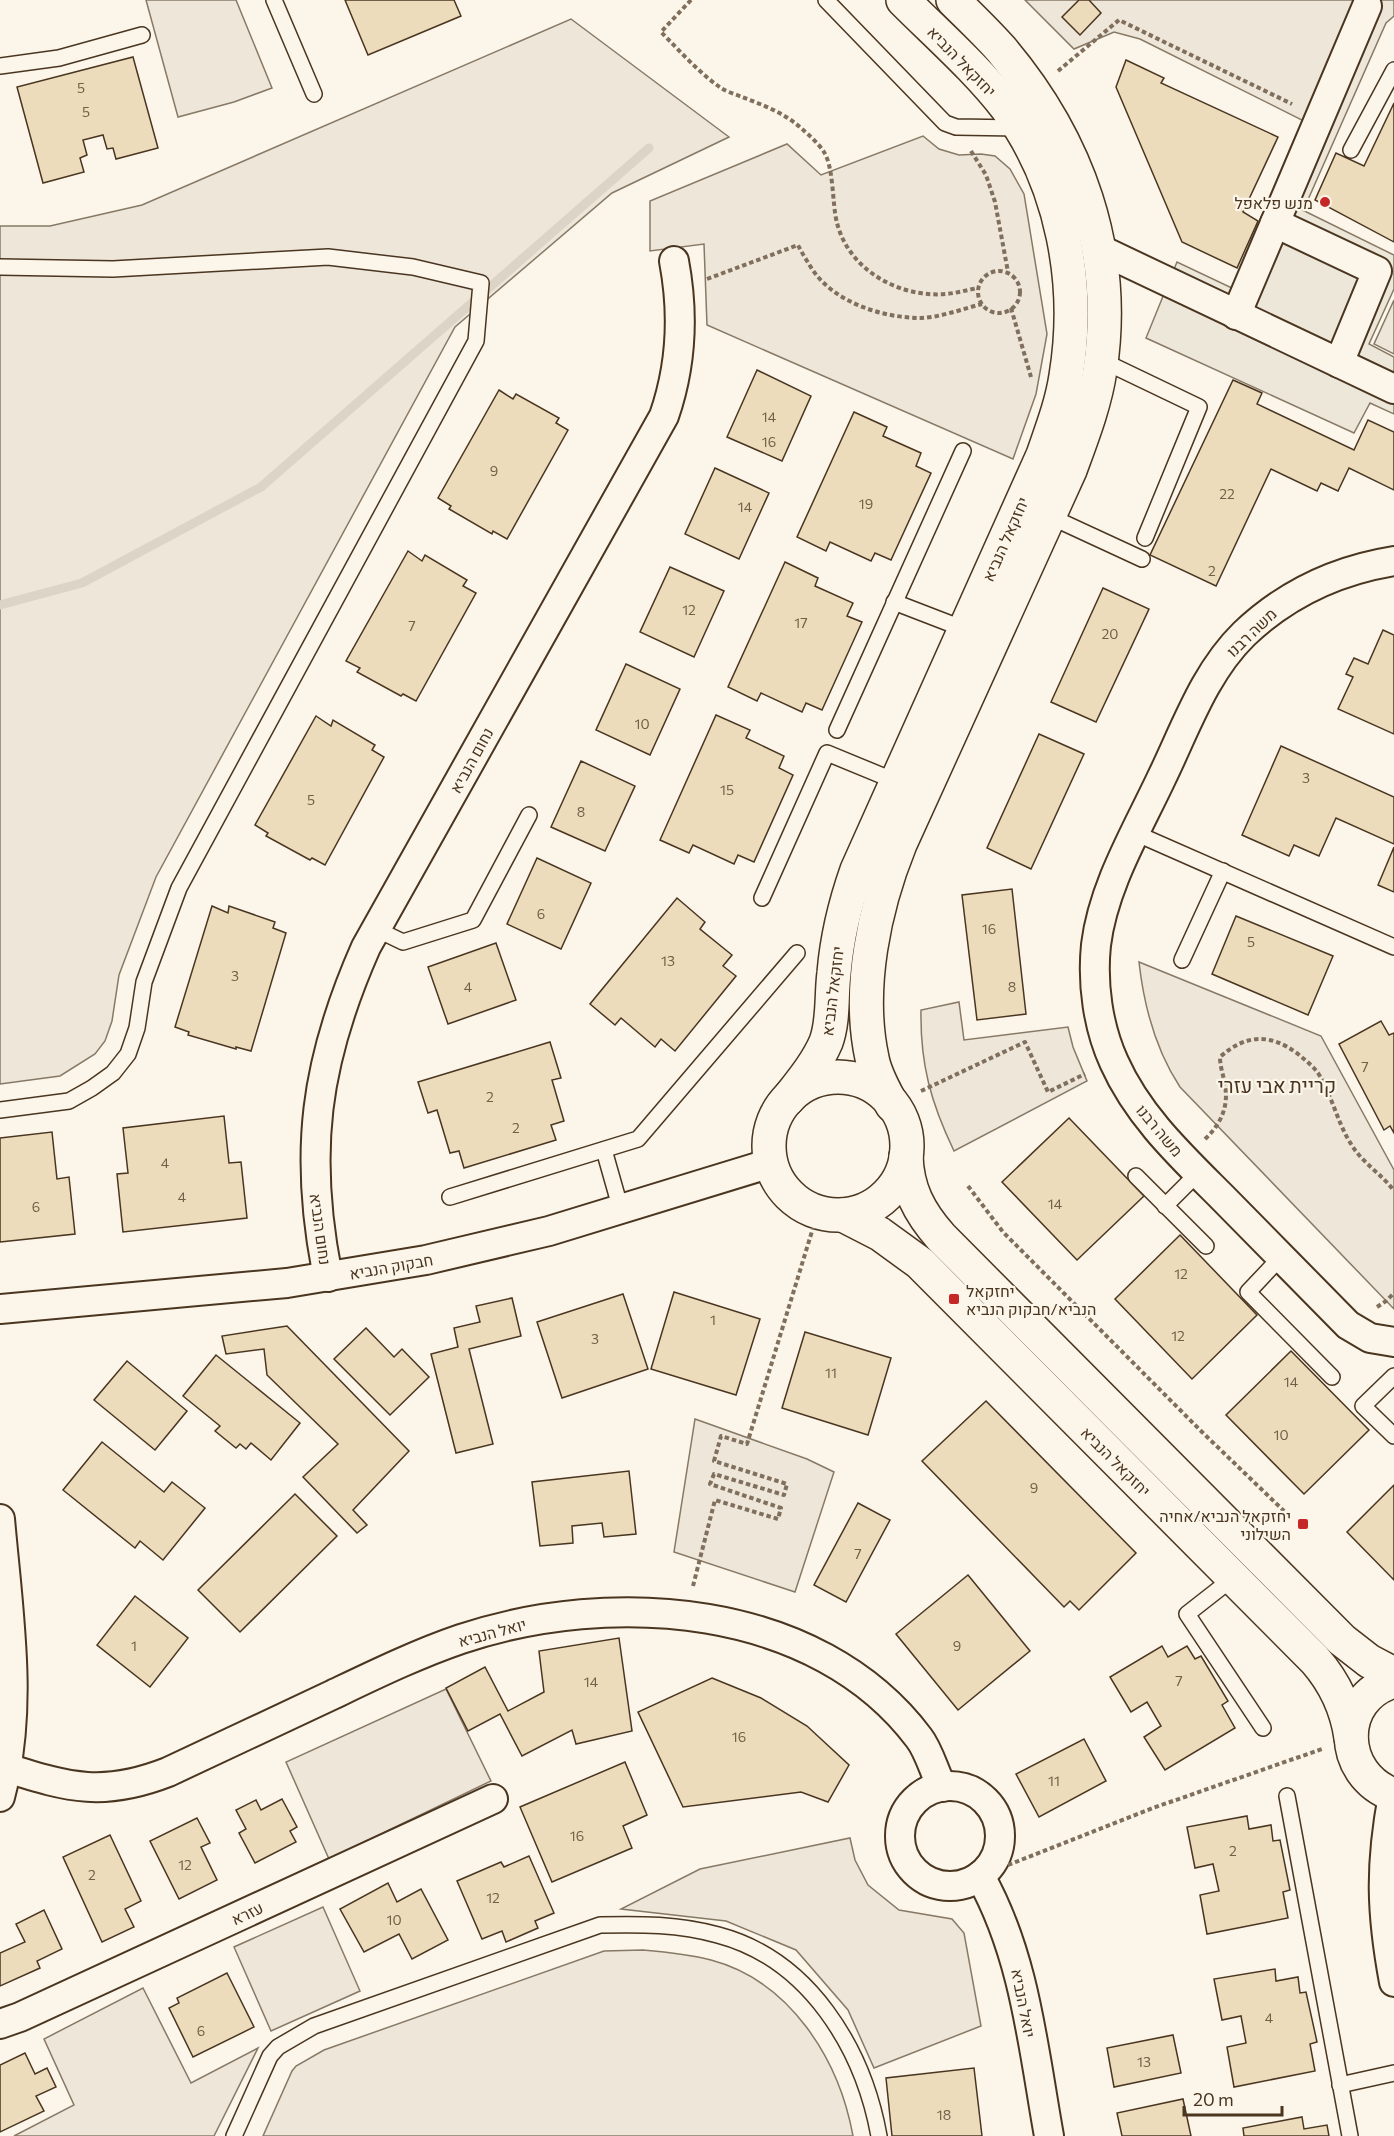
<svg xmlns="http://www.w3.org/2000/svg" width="1394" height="2136" font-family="Commissioner,Heebo,sans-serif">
  <rect width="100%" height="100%" fill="#fbf6e9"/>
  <g fill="#ede6d9" stroke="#887966" stroke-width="1.5">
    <polygon points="146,0 236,0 272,88 234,102 178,117"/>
    <polygon points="1025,0 1394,0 1394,16 1386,23 1303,211 1276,197 1304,121 1140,39 1114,32 1074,49"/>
    <polygon points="571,19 729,137 612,193 455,327 156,877 119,975 112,1021 105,1041 95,1054 60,1076 0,1084 0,226 50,226 142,205"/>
    <polygon points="923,136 939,149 959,155 981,154 995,156 1010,169 1024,194 1047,334 1036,394 1013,459 707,325 704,244 650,251 650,201 787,144 821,175"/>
    <polygon points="1394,300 1394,354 1374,344"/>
    <path d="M1139,962L1321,1036L1394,1170V1309L1180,1087C1155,1049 1144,1007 1139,962Z"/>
    <path d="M959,1002L964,1040L1068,1027L1073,1047L1087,1081L954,1151C931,1103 920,1064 921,1010Z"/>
    <polygon points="695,1419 807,1459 834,1472 795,1592 674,1552"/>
    <polygon points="446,1689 491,1781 329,1859 286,1762"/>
    <polygon points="850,1838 855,1860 868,1885 899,1910 952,1919 964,1933 981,2026 874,2068 848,2010 796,1950 726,1921 621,1909 700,1869"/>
    <polygon points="323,1907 360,1991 271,2031 234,1947"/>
    <path d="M643,1950C666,1952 688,1954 711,1960C790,1981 839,2059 853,2136H263L292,2071L296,2066L324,2050L604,1951Z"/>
    <polygon points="143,1988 191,2083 258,2048 214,2136 14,2136 74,2105 44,2039"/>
  </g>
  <polygon fill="#ede7d9" stroke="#887966" stroke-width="1.5" points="1276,197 1394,255 1394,289 1369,344 1394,357 1394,414 1370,403 1354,433 1146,338 1177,262 1236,290"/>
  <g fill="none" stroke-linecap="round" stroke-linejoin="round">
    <polyline stroke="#dcd4c6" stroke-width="9" points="0,605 82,583 261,487 649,148"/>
  </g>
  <g fill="#ecdcbc" stroke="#4a3520" stroke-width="1.5">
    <polygon points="345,0 454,0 461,16 368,55"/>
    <polygon points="1079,0 1089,0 1101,13 1080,35 1062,17"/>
    <polygon points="133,57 158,148 116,159 113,148 107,149 103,135 83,140 87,155 80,158 84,172 43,183 17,87"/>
    <polygon points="1126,60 1164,78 1161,83 1278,137 1243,212 1258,221 1237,268 1182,242 1116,87"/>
    <polygon points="1394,103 1394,242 1315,200 1336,153 1364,166"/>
    <polygon points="757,370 811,396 782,461 727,437"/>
    <polygon points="1233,380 1262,393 1257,404 1354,450 1368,420 1394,432 1394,490 1349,468 1338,491 1321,483 1317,491 1271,469 1216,586 1150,555"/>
    <polygon points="499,390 513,399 516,394 559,418 556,423 568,430 507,539 493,531 492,534 449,509 451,506 438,498"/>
    <polygon points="854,412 887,427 883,436 921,453 916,466 931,473 891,560 875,553 871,561 830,542 826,551 797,537"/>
    <polygon points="715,468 769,493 739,559 685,534"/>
    <polygon points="408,551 422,561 425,555 467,580 463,586 476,593 416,701 403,694 401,696 357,672 360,668 346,661"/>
    <polygon points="785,562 818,578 815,586 853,603 847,616 862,622 822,710 806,703 802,712 761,693 757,701 728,687"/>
    <polygon points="670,567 724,591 694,657 640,632"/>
    <polygon points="1103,588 1149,609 1096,722 1051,702"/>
    <polygon points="1383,630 1394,635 1394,734 1338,709 1353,677 1346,674 1354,658 1368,664"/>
    <polygon points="626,664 680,689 650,755 596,730"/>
    <polygon points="716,715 750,730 746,738 784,756 779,768 793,775 754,862 738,855 734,864 693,845 689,853 660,840"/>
    <polygon points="316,716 331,726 333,720 375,745 372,750 384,757 325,865 312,858 310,860 266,836 268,833 255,825"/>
    <polygon points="1039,734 1084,754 1031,869 987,848"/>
    <polygon points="1281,746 1394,797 1394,844 1336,818 1319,856 1294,845 1289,856 1242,835"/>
    <polygon points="581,761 635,786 605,851 551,827"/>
    <polygon points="1394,847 1394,892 1378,885"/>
    <polygon points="537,858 591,883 561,949 507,924"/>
    <polygon points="1012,889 1026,1014 977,1020 962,895"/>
    <polygon points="677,898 705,922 700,929 732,955 723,966 736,976 675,1051 661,1039 655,1047 621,1018 615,1025 590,1004"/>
    <polygon points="212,906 228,913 229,906 275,922 273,928 286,933 251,1051 236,1047 236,1049 188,1035 189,1032 175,1027"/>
    <polygon points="1236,916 1333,956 1308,1015 1212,974"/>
    <polygon points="496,943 516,1000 448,1024 428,967"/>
    <polygon points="1381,1021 1389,1035 1394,1033 1394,1133 1390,1126 1384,1130 1339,1044"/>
    <polygon points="550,1042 561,1078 552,1080 564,1121 551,1125 556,1140 464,1168 459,1151 450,1153 437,1110 428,1113 418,1082"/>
    <polygon points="224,1116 229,1163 241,1162 247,1218 123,1232 117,1174 128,1173 123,1128"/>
    <polygon points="1069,1118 1144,1196 1077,1260 1002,1182"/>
    <polygon points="52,1132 57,1179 69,1177 75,1234 0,1242 0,1138"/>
    <polygon points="1180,1235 1257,1315 1192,1379 1115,1299"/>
    <polygon points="674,1292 760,1319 736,1395 651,1369"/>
    <polygon points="623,1294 648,1369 562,1398 537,1322"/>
    <polygon points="512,1298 521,1336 469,1349 493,1444 456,1453 431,1354 458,1347 454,1328 480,1322 476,1306"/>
    <polygon points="287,1326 409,1451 353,1510 367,1525 357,1533 303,1477 338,1444 267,1375 264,1349 226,1354 222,1336"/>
    <polygon points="366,1328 394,1357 402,1349 429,1377 390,1415 334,1359"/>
    <polygon points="805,1332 891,1358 868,1435 782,1408"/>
    <polygon points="1291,1351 1369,1430 1304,1494 1226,1415"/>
    <polygon points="216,1355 300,1423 271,1460 251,1443 246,1449 240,1444 236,1448 215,1431 220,1426 183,1396"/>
    <polygon points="127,1361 187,1411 155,1450 94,1400"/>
    <polygon points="986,1401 1136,1553 1079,1610 1070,1601 1064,1607 922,1461"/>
    <polygon points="102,1442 164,1492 172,1482 205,1508 163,1560 140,1541 135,1548 63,1490"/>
    <polygon points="629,1471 636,1534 604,1537 602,1523 572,1526 573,1543 540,1546 532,1482"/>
    <polygon points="1394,1485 1394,1580 1347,1532"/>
    <polygon points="295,1494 337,1536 240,1632 198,1590"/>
    <polygon points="858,1503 890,1520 846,1602 814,1585"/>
    <polygon points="968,1575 1030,1651 958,1710 896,1634"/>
    <polygon points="135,1596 188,1638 150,1687 97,1645"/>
    <polygon points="619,1638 632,1731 576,1744 572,1730 522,1756 500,1714 468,1731 446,1688 485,1667 508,1711 544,1692 539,1651"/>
    <polygon points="1162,1646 1168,1657 1187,1646 1195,1659 1201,1656 1228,1701 1222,1705 1235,1728 1165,1770 1144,1737 1161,1726 1147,1702 1131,1712 1110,1677"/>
    <polygon points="712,1678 761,1698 807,1726 849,1765 828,1802 801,1792 683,1807 638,1712"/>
    <polygon points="1084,1739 1106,1781 1039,1817 1016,1774"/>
    <polygon points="625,1762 647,1815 623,1826 632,1848 552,1882 520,1807"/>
    <polygon points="282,1799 297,1827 290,1831 296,1842 255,1863 239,1833 246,1829 236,1810 256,1800 261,1810"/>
    <polygon points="1247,1816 1249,1829 1271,1825 1273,1841 1280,1840 1290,1890 1283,1892 1288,1918 1207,1934 1200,1895 1219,1891 1213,1864 1195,1868 1187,1827"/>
    <polygon points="197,1818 210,1843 201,1847 217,1880 179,1899 150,1841"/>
    <polygon points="110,1835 141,1901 125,1909 134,1927 102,1942 63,1857"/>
    <polygon points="529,1856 554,1913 535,1921 538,1928 506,1942 502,1931 482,1939 457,1881 501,1862 504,1867"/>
    <polygon points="388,1883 397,1902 421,1889 448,1940 412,1959 399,1934 364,1952 340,1909"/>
    <polygon points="44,1910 62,1949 37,1961 40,1968 0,1986 0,1953 25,1942 16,1924"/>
    <polygon points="1275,1969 1276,1981 1298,1977 1300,1993 1306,1992 1317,2042 1310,2044 1315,2071 1234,2087 1227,2047 1246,2043 1241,2016 1222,2020 1214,1979"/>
    <polygon points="227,1973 254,2027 193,2057 169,2008 179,2003 177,1998"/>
    <polygon points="1173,2035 1181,2073 1114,2087 1107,2048"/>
    <polygon points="25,2053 35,2074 47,2068 56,2087 36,2096 44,2111 0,2132 0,2065"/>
    <polygon points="974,2068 982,2136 892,2136 886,2078"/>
    <polygon points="1183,2099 1191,2136 1122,2136 1117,2113"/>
    <polygon points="1302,2117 1304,2129 1327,2125 1329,2136 1244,2136 1243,2128"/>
  </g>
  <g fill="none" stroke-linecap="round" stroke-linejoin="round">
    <g stroke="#4a3520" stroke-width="18">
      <g id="lane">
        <polyline points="274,0 314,94"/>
        <polyline points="826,0 945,123 956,127 1020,128"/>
        <polyline points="0,66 59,58 142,35"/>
        <polyline points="1351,150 1394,70"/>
        <polyline points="0,267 113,269 328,257 413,267 481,283 476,341 179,888 144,982 137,1028 128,1054 113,1073 92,1088 69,1101 0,1110"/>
        <polyline points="1101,360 1199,407 1145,538"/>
        <polyline points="1049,516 1142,559"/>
        <polyline points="894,602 964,629"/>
        <polyline points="837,730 963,451"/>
        <polyline points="1135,833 1394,947"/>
        <polyline points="762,898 827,753 895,781"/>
        <polyline points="376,929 403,942 473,920 529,815"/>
        <polyline points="1182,960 1223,871"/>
        <polyline points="604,1150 621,1210"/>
        <polyline points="1136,1176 1206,1246"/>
        <polyline points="450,1197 638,1139 797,953"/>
        <polyline points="1165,1206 1198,1173"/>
        <polyline points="1281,1257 1248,1292 1332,1377"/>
        <polyline points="1394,1376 1363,1406 1394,1436"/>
        <polyline points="1233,1578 1187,1614 1263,1728"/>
        <polyline points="1287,1796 1350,2136"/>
        <polyline points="1340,2085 1394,2073"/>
        <path d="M234,2136L270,2056L278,2047L314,2026L600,1925C640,1924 679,1924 718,1935C809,1959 863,2048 879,2136"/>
      </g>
    </g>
    <g stroke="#4a3520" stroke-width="32">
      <g id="street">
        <polyline points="1275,223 1377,271 1339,363"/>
        <polyline points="1099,249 1394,389"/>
        <polyline points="1236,315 1367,6"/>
        <path d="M1394,561C1338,570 1286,594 1244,634C1204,673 1185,730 1161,779C1136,832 1103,887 1096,945C1092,984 1098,1027 1114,1062C1138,1116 1181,1156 1222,1197C1264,1240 1306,1282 1348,1325L1370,1338L1394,1342"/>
        <path d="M328,1277C303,1153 315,1062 366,947L664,416C682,364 684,314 674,261"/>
        <polyline points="0,1309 287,1283 426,1260 549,1231 771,1163"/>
        <path d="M0,1519C8,1611 24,1706 0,1797"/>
        <path d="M7,1768C70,1788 104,1797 168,1772C223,1746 277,1721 332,1695C374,1675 417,1654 461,1639C610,1589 817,1602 919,1738C929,1751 934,1771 942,1787"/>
        <circle cx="950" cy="1836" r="50"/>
        <path d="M1393,1795C1380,1865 1381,1912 1394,1982"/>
        <path d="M980,1876C1025,1956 1033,2047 1049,2136"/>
        <polyline points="0,2024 20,2017 493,1799"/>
      </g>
    </g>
    <g stroke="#4a3520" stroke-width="36">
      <g id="secondary">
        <circle cx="838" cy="1146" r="69"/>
        <path d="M788,1099C802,1081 817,1063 826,1042C834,1020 831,996 834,973C837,937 845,904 857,870L1043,455C1052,429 1062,403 1066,376C1081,285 1063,184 1007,108C977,69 938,35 903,0"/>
        <path d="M892,1105C884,1090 875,1075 872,1058C857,989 874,908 900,844L1070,470C1082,437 1095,404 1100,370C1118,250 1078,140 1001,49C986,32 969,16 953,0"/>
        <path d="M906,1156C907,1189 919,1212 941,1237L1342,1640L1369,1661L1394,1674"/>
        <path d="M843,1215L880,1234L920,1263L1315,1660C1335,1683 1347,1709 1351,1738"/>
        <path d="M1394,1681C1336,1698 1338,1775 1394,1795"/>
      </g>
    </g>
    <g stroke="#7f6f5c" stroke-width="4" stroke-dasharray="4.5 3" stroke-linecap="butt">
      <path d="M691,0L661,32C680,51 699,73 721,88C727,92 735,94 742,97C763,105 785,113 802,129C809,135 819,144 824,152C834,168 832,204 837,223C849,270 899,298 946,294C957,293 967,290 978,288"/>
      <polyline points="1058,71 1119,20 1292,104"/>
      <polyline points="971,151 986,175 995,202 1008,272"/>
      <circle cx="999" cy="292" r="21"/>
      <path d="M707,279L798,245C802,253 807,261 812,269C834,302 880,317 918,318C939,318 962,309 982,304"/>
      <polyline points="1011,308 1031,377"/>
      <polyline points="921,1091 1025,1042 1048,1092 1085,1074"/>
      <path d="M1205,1139C1220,1125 1229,1107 1225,1086C1224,1076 1220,1068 1220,1057C1246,1034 1270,1033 1298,1054C1305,1060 1312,1065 1318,1073C1332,1095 1337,1122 1351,1144C1363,1164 1382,1174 1394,1191"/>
      <polyline points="968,1186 1003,1232 1202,1432 1284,1511"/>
      <polyline points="1377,1307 1386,1301 1394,1293"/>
      <polyline points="693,1586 715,1500 778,1519 781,1508 710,1484 714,1474 784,1495 787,1484 714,1461 721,1436 747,1444 813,1228"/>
      <polyline points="1008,1865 1153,1808 1322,1749"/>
    </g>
    <use href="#lane" stroke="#fbf6e9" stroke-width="15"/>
    <use href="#street" stroke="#fbf6e9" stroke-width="28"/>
    <use href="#secondary" stroke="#fbf6e9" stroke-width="33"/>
  </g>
  <g fill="#c62828" stroke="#fbf6e9" stroke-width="2">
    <circle cx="1325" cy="202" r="6"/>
    <rect x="948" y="1293" width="12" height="12" rx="3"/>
    <rect x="1297" y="1518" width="12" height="12" rx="3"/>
  </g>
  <g text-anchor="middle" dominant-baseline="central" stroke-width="4.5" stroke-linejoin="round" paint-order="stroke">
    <g font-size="14" fill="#725f47">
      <text x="81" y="87">5</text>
      <text x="86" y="111">5</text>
      <text x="769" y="416">14</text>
      <text x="769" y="441">16</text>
      <text x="494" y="470">9</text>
      <text x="1227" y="493">22</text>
      <text x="866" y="503">19</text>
      <text x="745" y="506">14</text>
      <text x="1212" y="570">2</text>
      <text x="689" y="609">12</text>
      <text x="801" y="622">17</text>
      <text x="412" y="625">7</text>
      <text x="1110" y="633">20</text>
      <text x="642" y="723">10</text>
      <text x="1306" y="777">3</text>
      <text x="727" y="789">15</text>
      <text x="311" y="799">5</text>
      <text x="581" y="811">8</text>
      <text x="541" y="913">6</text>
      <text x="989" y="928">16</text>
      <text x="1251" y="941">5</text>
      <text x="668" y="960">13</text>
      <text x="235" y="975">3</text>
      <text x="468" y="986">4</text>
      <text x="1012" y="986">8</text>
      <text x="1365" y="1066">7</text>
      <text x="490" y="1096">2</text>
      <text x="516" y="1127">2</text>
      <text x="165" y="1162">4</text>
      <text x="182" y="1196">4</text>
      <text x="1055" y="1203">14</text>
      <text x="36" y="1206">6</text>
      <text x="1181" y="1273">12</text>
      <text x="713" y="1319">1</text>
      <text x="1178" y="1335">12</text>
      <text x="595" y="1338">3</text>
      <text x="831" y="1372">11</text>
      <text x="1291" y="1381">14</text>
      <text x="1281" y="1434">10</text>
      <text x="1034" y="1487">9</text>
      <text x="858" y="1553">7</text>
      <text x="134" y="1645">1</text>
      <text x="957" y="1645">9</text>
      <text x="1179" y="1680">7</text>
      <text x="591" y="1681">14</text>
      <text x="739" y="1736">16</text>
      <text x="1054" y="1780">11</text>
      <text x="577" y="1835">16</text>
      <text x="1233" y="1850">2</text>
      <text x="185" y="1864">12</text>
      <text x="92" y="1874">2</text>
      <text x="493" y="1897">12</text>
      <text x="394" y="1919">10</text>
      <text x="1269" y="2017">4</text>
      <text x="201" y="2030">6</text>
      <text x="1144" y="2061">13</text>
      <text x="944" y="2114">18</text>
    </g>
    <g font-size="16" fill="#4a3520" stroke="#fbf6e9">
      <text transform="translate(962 61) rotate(46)">יחזקאל הנביא</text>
      <text transform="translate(1005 539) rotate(-66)">יחזקאל הנביא</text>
      <text transform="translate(1251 632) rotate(-44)">משה רבנו</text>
      <text transform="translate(471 760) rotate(-61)">נחום הנביא</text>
      <text transform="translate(832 991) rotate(-83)">יחזקאל הנביא</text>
      <text transform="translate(1160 1130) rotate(50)">משה רבנו</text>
      <text transform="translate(321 1229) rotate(82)">נחום הנביא</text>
      <text transform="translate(391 1266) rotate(-10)">חבקוק הנביא</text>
      <text transform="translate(1116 1461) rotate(45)">יחזקאל הנביא</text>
      <text transform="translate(492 1632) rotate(-15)">יואל הנביא</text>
      <text transform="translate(247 1913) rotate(-25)">עזרא</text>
      <text transform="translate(1024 2003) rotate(79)">יואל הנביא</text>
    </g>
    <g font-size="16" fill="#4a3520" stroke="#fbf6e9" text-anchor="end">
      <text x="1313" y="202">מנש פלאפל</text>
      <text x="966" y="1290" text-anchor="start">יחזקאל<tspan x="966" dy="18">הנביא/חבקוק הנביא</tspan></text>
      <text x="1291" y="1515">יחזקאל הנביא/אחיה<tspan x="1291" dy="18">השילוני</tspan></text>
    </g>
    <g font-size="20" fill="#4a3520" stroke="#fbf6e9">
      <text x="1277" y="1085">קריית אבי עזרי</text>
    </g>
  </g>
  <path d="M1184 2106v9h98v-9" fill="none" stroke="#4a3520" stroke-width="3"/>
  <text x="1193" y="2106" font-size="18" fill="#4a3520" stroke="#fbf6e9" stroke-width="4.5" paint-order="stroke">20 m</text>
</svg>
